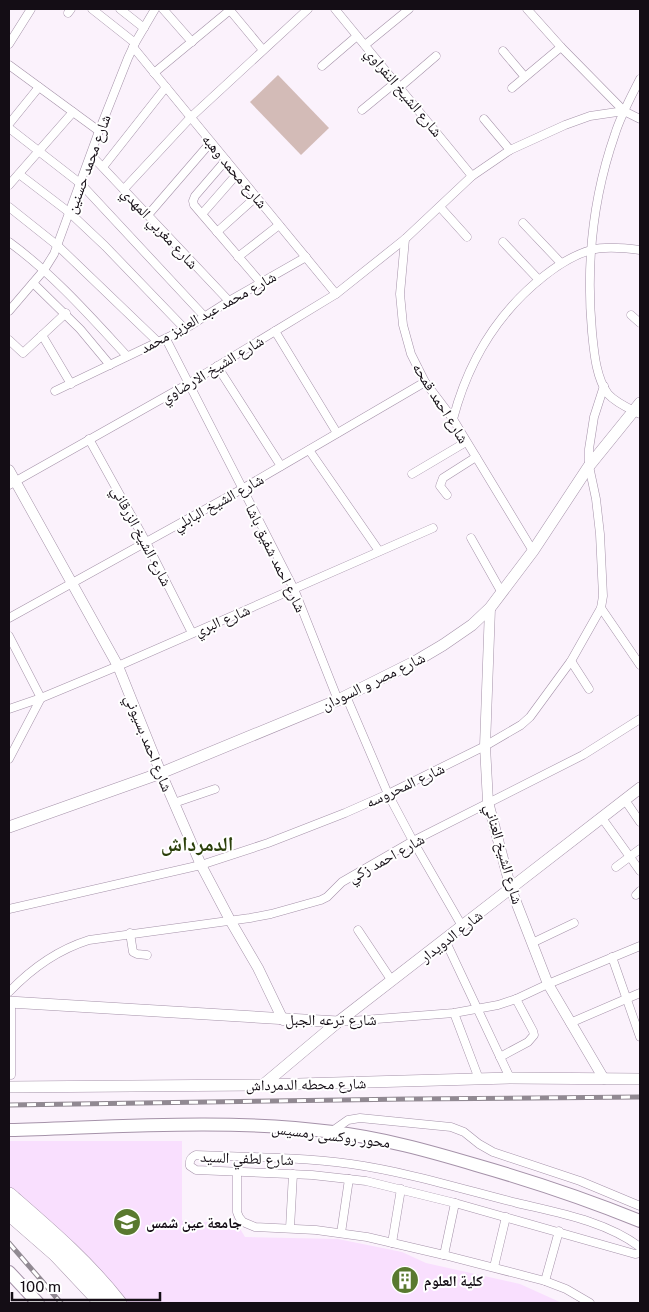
<svg xmlns="http://www.w3.org/2000/svg" width="649" height="1312" font-family="'Public Sans','Noto Naskh Arabic',sans-serif">
  <rect width="100%" height="100%" fill="#fbf2fc"/>
  <polygon fill="#f9dffe" points="9,1141 182,1141 182,1221 226,1223 239,1227 245,1237 338,1239 402,1252 426,1263 520,1284 562,1303 126,1303 63,1233 9,1187"/>
  <polygon fill="#d3bbb7" points="278,75 329,128 301,155 250,102"/>
  <g fill="none" stroke-linecap="round" stroke-linejoin="round">
    <g stroke="#a592a9" stroke-width="9">
      <g id="minor">
        <polyline points="92,9 135,43"/>
        <polyline points="120,9 144,28"/>
        <polyline points="163,9 192,42"/>
        <polyline points="229,9 263,50"/>
        <polyline points="335,9 472,176"/>
        <polyline points="527,9 561,47 624,111 640,119"/>
        <polyline points="68,13 71,9"/>
        <polyline points="9,44 31,9"/>
        <polyline points="365,45 409,9"/>
        <polyline points="133,47 336,294"/>
        <polyline points="503,51 525,77"/>
        <polyline points="9,65 99,131"/>
        <polyline points="322,66 357,36"/>
        <polyline points="154,73 230,10"/>
        <path d="M640,79C631,97 621,115 615,134C593,197 586,266 592,332C594,352 596,378 608,394C616,403 630,409 640,414"/>
        <polyline points="400,87 436,56"/>
        <polyline points="512,88 561,47"/>
        <polyline points="362,110 396,82"/>
        <polyline points="484,119 510,150"/>
        <polyline points="9,124 39,87"/>
        <polyline points="9,128 81,184 204,316"/>
        <polyline points="91,155 229,301"/>
        <polyline points="226,160 195,196 193,201 194,205 261,283"/>
        <polyline points="103,167 166,87"/>
        <polyline points="19,174 70,213 105,246 185,329"/>
        <polyline points="9,185 73,112"/>
        <polyline points="124,189 191,117 308,9"/>
        <polyline points="9,207 58,246 158,342"/>
        <polyline points="440,207 467,237"/>
        <polyline points="202,214 237,174"/>
        <polyline points="148,215 211,142"/>
        <polyline points="523,223 561,263"/>
        <polyline points="217,232 256,197"/>
        <polyline points="405,239 400,294 403,325 411,354 425,382 453,419 533,551"/>
        <path d="M9,242C53,274 90,316 127,356"/>
        <polyline points="503,242 539,280"/>
        <polyline points="238,257 279,225"/>
        <polyline points="33,283 80,329 110,365"/>
        <polyline points="9,311 44,270 54,254 99,131 128,58 135,43 155,9"/>
        <polyline points="631,315 640,323"/>
        <polyline points="275,331 337,433"/>
        <polyline points="42,335 71,384"/>
        <polyline points="166,339 294,589 338,700"/>
        <polyline points="9,340 23,353 66,313"/>
        <polyline points="217,366 281,466"/>
        <polyline points="55,391 185,329 229,301 306,257"/>
        <path d="M453,419C468,362 497,313 544,276C558,265 573,255 591,250C605,246 625,248 640,250"/>
        <polyline points="89,439 146,542 192,633"/>
        <polyline points="309,450 379,551"/>
        <polyline points="412,474 466,442"/>
        <polyline points="9,485 188,384 336,294 405,239 472,176 510,150 565,125 590,116 624,111"/>
        <polyline points="447,495 440,486 443,478 476,457"/>
        <polyline points="471,538 502,593"/>
        <polyline points="601,608 640,665"/>
        <polyline points="9,618 242,489 425,382"/>
        <polyline points="9,636 41,698 9,759"/>
        <polyline points="571,661 589,689"/>
        <polyline points="346,696 388,794 413,841 462,926"/>
        <polyline points="9,709 41,698 118,666 433,528"/>
        <polyline points="625,800 640,822"/>
        <polyline points="174,803 215,789"/>
        <polyline points="602,818 640,871"/>
        <polyline points="616,867 640,849"/>
        <polyline points="636,895 640,891"/>
        <polyline points="9,909 201,865 268,843 345,813 388,794 485,746 521,725 530,717 571,661 601,608 603,596 600,534 596,499 589,466 589,449 594,417 604,386"/>
        <polyline points="358,930 392,981"/>
        <polyline points="130,933 133,952 137,954 147,955"/>
        <polyline points="445,940 510,1078"/>
        <polyline points="532,943 574,923"/>
        <polyline points="612,957 640,1037"/>
        <path d="M9,992C32,968 57,950 89,940L250,918L271,914L321,900L327,897L342,882L413,841L583,755L640,719"/>
        <polyline points="454,1013 479,1079"/>
        <polyline points="338,1022 454,1013 498,1005 516,999 548,984 640,946"/>
        <polyline points="570,1023 640,993"/>
        <polyline points="500,1057 528,1042 534,1035 533,1031 516,999"/>
        <polyline points="11,1075 11,1002"/>
        <polyline points="331,1132 348,1120 360,1118 451,1127 464,1132 479,1144 493,1152 580,1181 640,1206"/>
        <polyline points="237,1172 237,1212 239,1217 243,1222 255,1227 316,1230 367,1237 444,1255 545,1281 566,1289 590,1303"/>
        <polyline points="290,1228 293,1174"/>
        <polyline points="341,1233 349,1179"/>
        <polyline points="392,1243 401,1189"/>
        <path d="M640,1247C605,1221 559,1213 517,1203C462,1189 407,1172 351,1164C300,1157 248,1157 196,1155C191,1157 189,1161 190,1166L196,1170L312,1175L366,1181L455,1203L635,1254L640,1253"/>
        <polyline points="444,1255 455,1203"/>
        <polyline points="494,1267 506,1217"/>
        <polyline points="545,1281 559,1231"/>
      </g>
    </g>
    <g stroke="#a592a9" stroke-width="11">
      <g id="tertiary">
        <polyline points="9,470 118,666 161,773 201,865 230,920 258,968 283,1020"/>
        <polyline points="490,608 485,746 488,802 511,889 548,984 604,1079"/>
      </g>
    </g>
    <g stroke="#a592a9" stroke-width="12">
      <g id="secondary">
        <polyline points="9,827 161,773 338,700 416,661 443,645 472,625 490,608 533,551 589,466 640,403"/>
        <polyline points="9,1002 338,1022"/>
        <polyline points="263,1085 338,1022 640,788"/>
        <polyline points="9,1087 263,1085 510,1078 640,1079"/>
      </g>
    </g>
    <g stroke="#a592a9" stroke-width="14">
      <g id="primary">
        <path d="M9,1130C116,1127 226,1118 333,1132C382,1138 429,1151 476,1165C532,1181 586,1199 640,1221"/>
        <polyline points="9,1272 38,1303"/>
      </g>
    </g>
    <g stroke="#a592a9" stroke-width="16">
      <g id="motorway">
        <path d="M9,1195C48,1229 87,1262 119,1303"/>
        <polyline points="9,1213 56,1254 102,1303"/>
      </g>
    </g>
    <use href="#minor" stroke="#fff" stroke-width="8"/>
    <use href="#tertiary" stroke="#fff" stroke-width="10"/>
    <use href="#secondary" stroke="#fff" stroke-width="11"/>
    <use href="#primary" stroke="#fff" stroke-width="12"/>
    <use href="#motorway" stroke="#fff" stroke-width="15"/>
    <g stroke="#918992" stroke-width="5">
      <g id="rail">
        <polyline points="9,1105 409,1099 640,1097"/>
        <polyline points="9,1243 61,1303"/>
      </g>
    </g>
    <use href="#rail" stroke="#fff" stroke-width="3" stroke-dasharray="9" stroke-linecap="butt"/>
  </g>
  <defs>
    <g id="university-disc" transform="scale(1.4375)"><circle r="9.5" fill="#59792f" stroke="#fff"/><path d="M0-5L7-2L0 1L-7-2ZM-4 1L0 2.5L4 1V4Q0 6-4 4Z" fill="#fff"/></g>
    <g id="building-disc" transform="scale(1.4375)"><circle r="9.5" fill="#59792f" stroke="#fff"/><path d="M-4-6H4V6H1V3H-1V6H-4ZM-2.5-4.3h1.7v1.8h-1.7ZM.8-4.3h1.7v1.8H.8ZM-2.5-1h1.7V.8h-1.7ZM.8-1h1.7V.8H.8Z" fill="#fff"/></g>
  </defs>
  <g fill-rule="evenodd">
    <use href="#university-disc" x="127" y="1222"/>
    <use href="#building-disc" x="405" y="1280"/>
  </g>
  <g text-anchor="middle" dominant-baseline="central" stroke-width="4" stroke-linejoin="round" paint-order="stroke">
    <g font-size="15" fill="#140d15" stroke="#fff">
      <text transform="translate(404 92) rotate(50)">شارع الشيخ النفراوي</text>
      <text transform="translate(88 164) rotate(-70)">شارع محمد حسنين</text>
      <text transform="translate(235 171) rotate(50)">شارع محمد وهبه</text>
      <text transform="translate(160 228) rotate(47)">شارع مغربي المهدي</text>
      <text transform="translate(208 312) rotate(-29)">شارع محمد عبد العزيز محمد</text>
      <text transform="translate(212 369) rotate(-31)">شارع الشيخ الارضاوي</text>
      <text transform="translate(441 403) rotate(58)">شارع احمد قمحه</text>
      <text transform="translate(218 502) rotate(-29)">شارع الشيخ البابلي</text>
      <text transform="translate(142 536) rotate(62)">شارع الشيخ الزرقاني</text>
      <text transform="translate(276 558) rotate(64)">شارع احمد شفيق باشا</text>
      <text transform="translate(222 620) rotate(-23)">شارع البري</text>
      <text transform="translate(373 681) rotate(-26)">شارع مصر و السودان</text>
      <text transform="translate(149 743) rotate(68)">شارع احمد بسيوني</text>
      <text transform="translate(405 785) rotate(-25)">شارع المحروسه</text>
      <text transform="translate(504 854) rotate(74)">شارع الشيخ العناني</text>
      <text transform="translate(386 858) rotate(-29)">شارع احمد زكي</text>
      <text transform="translate(451 936) rotate(-38)">شارع الدويدار</text>
      <text x="331" y="1019">شارع ترعه الجبل</text>
      <text transform="translate(306 1084) rotate(-1)">شارع محطه الدمرداش</text>
      <text transform="translate(331 1135) rotate(7)">محور روكسى رمسيس</text>
      <text transform="translate(247 1158) rotate(2)">شارع لطفي السيد</text>
    </g>
    <g font-size="15" font-weight="bold" fill="#140d15" stroke="#fff" text-anchor="start">
      <text x="146" y="1222">جامعة عين شمس</text>
      <text x="424" y="1280">كلية العلوم</text>
    </g>
    <g font-size="20" font-weight="bold" fill="#2b3f0a" stroke="#fff">
      <text x="197" y="844">الدمرداش</text>
    </g>
  </g>
  <rect width="649" height="1312" fill="none" stroke="#140d15" stroke-width="20"/>
  <path d="M12 1292v8h148v-8" fill="none" stroke="#140d15" stroke-width="2.5"/>
  <text x="20" y="1292" font-size="15" fill="#140d15" stroke="#ffffff" stroke-width="4" paint-order="stroke">100 m</text>
</svg>
